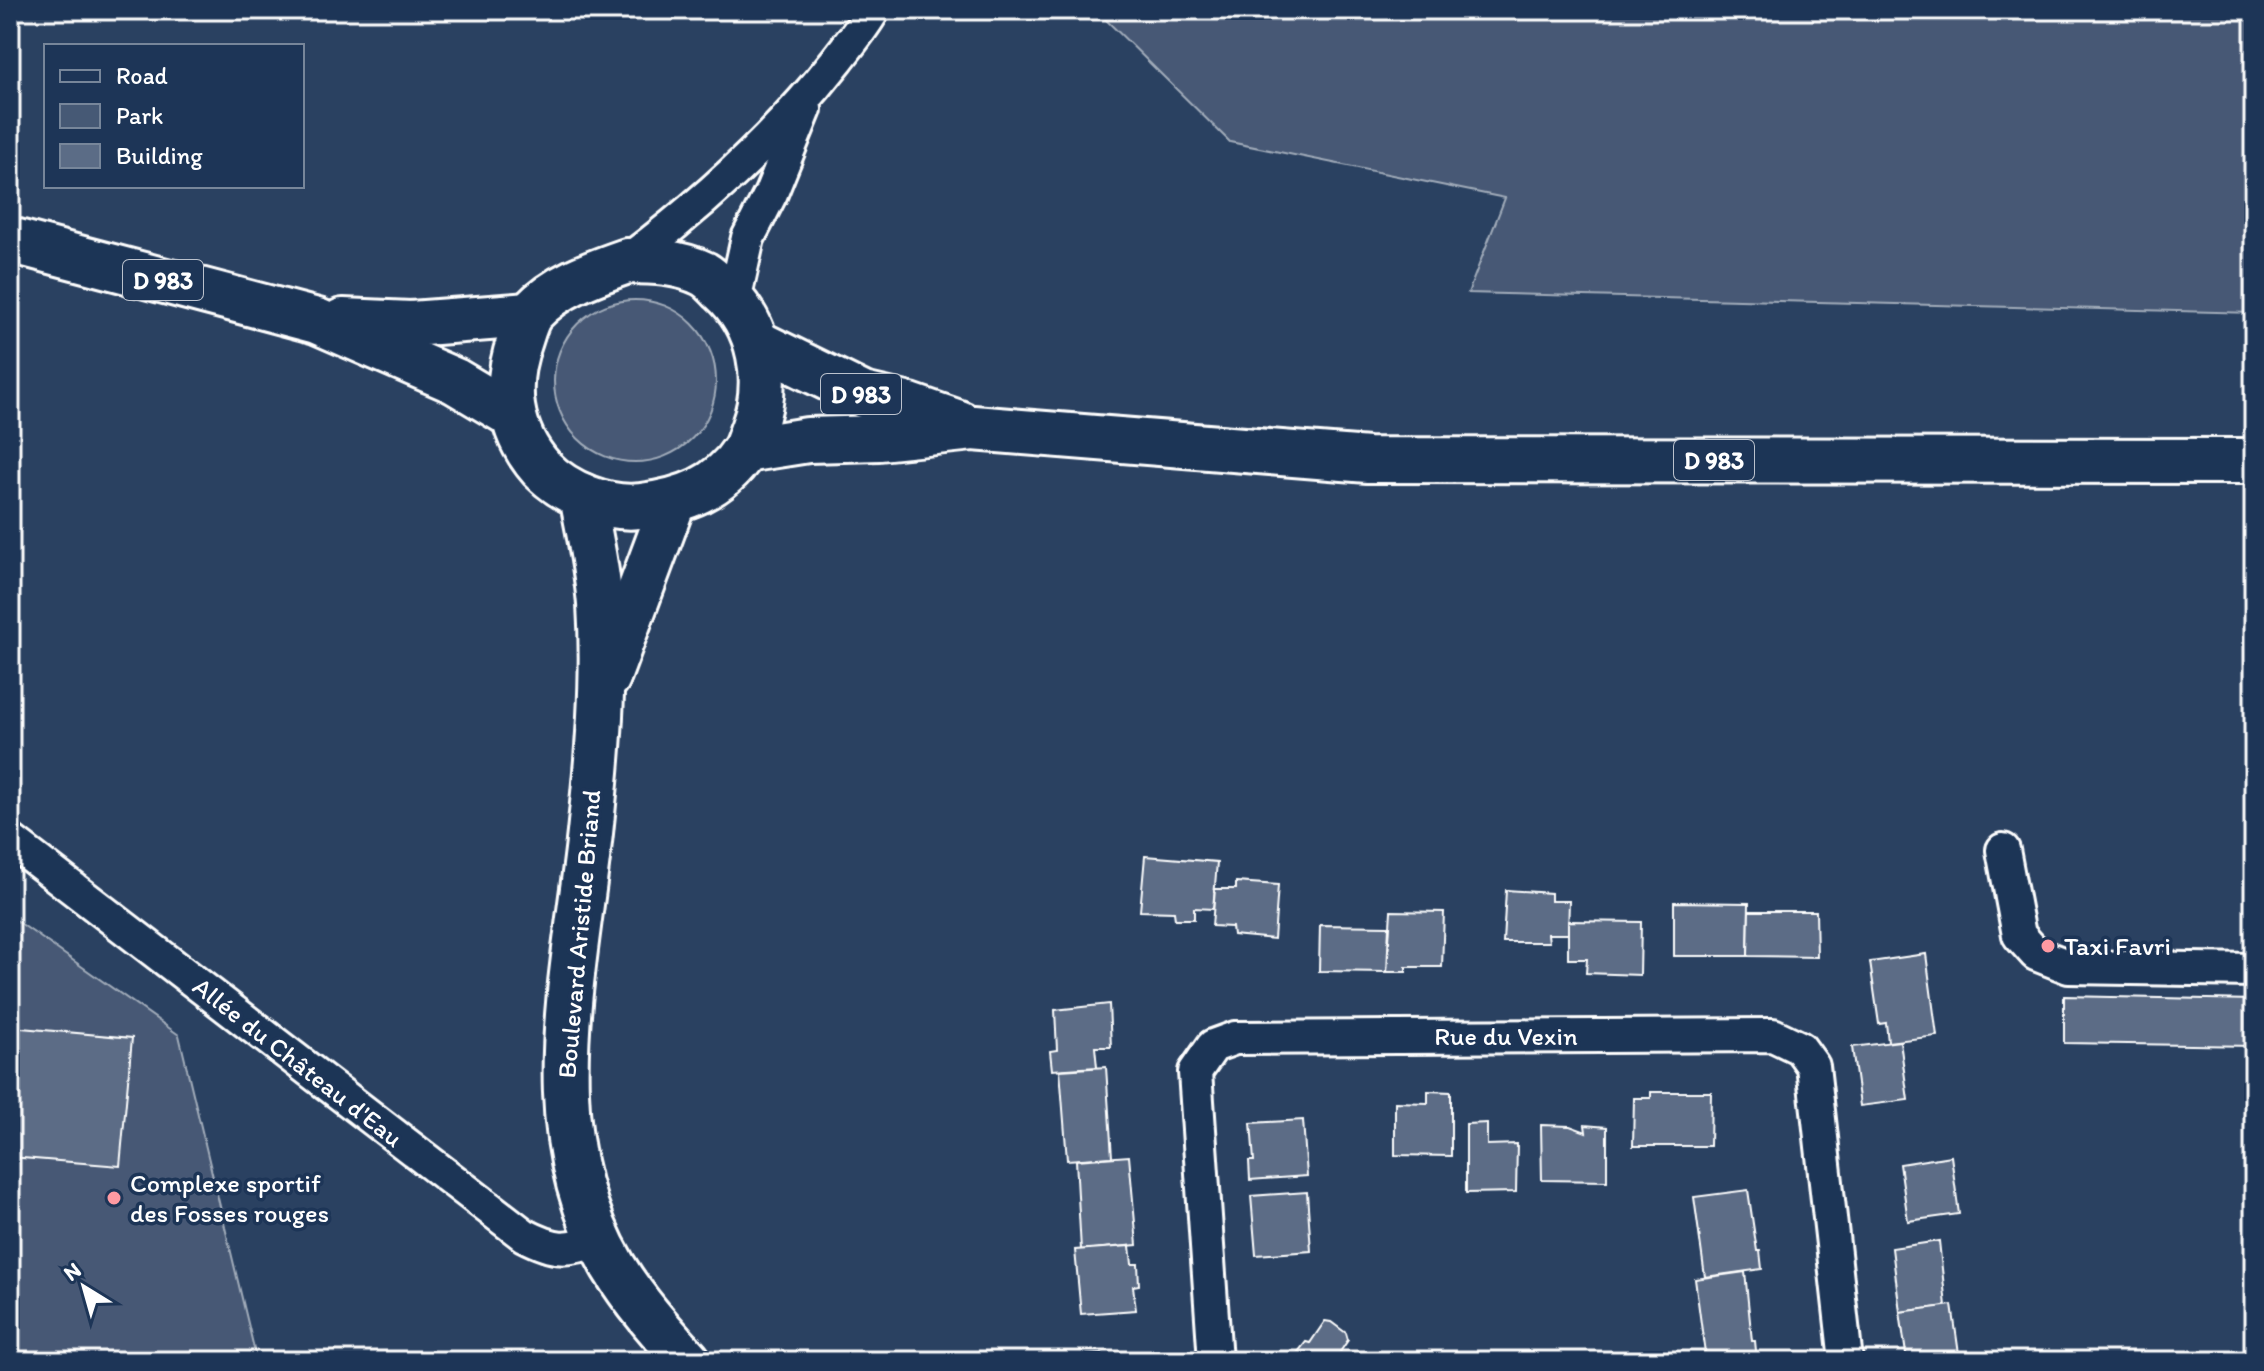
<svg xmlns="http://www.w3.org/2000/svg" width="2264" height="1371" font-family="Itim,sans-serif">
  <rect width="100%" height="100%" fill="#2a4161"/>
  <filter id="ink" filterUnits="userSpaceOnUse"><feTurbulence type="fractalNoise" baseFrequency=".0125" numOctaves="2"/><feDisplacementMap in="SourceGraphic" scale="16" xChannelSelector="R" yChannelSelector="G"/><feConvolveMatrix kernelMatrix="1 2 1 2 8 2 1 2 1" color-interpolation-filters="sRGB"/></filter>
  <g filter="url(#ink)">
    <g fill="#465975" stroke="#a2acba" stroke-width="2">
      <polygon points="1096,10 2254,10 2254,313 1468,293 1505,198 1230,142"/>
      <circle cx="635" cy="381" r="81"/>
      <polygon points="10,916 179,1035 257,1361 10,1361"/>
    </g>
    <g fill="#5b6c86" stroke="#fff" stroke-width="2">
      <polygon points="1145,856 1217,862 1213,909 1194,908 1194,919 1175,919 1174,912 1140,911"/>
      <polygon points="1236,882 1278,885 1274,939 1233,935 1232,927 1212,926 1215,889 1236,889"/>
      <polygon points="1506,890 1551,893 1551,901 1569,901 1568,934 1548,934 1549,942 1503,942"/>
      <polygon points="1674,902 1749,903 1748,956 1674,956"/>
      <polygon points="1391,911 1444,912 1442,967 1406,967 1406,972 1387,972"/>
      <polygon points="1749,911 1816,911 1817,957 1748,956"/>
      <polygon points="1568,921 1641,922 1640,975 1586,973 1587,959 1568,959"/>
      <polygon points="1320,925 1389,926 1387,972 1319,971"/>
      <polygon points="1926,954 1937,1036 1888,1042 1886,1023 1879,1024 1870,962"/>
      <polygon points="2064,996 2254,1000 2254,1046 2064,1043"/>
      <polygon points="1109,1004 1111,1047 1095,1047 1097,1067 1052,1070 1050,1051 1057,1050 1055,1010"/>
      <polygon points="10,1027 132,1038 120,1166 10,1157"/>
      <polygon points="1900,1041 1908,1100 1860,1106 1852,1047"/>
      <polygon points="1106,1067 1112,1157 1067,1160 1060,1070"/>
      <polygon points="1428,1091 1451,1092 1451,1156 1395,1155 1395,1102 1428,1103"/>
      <polygon points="1651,1092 1711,1092 1710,1146 1633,1146 1634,1098 1651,1098"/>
      <polygon points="1303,1120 1307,1176 1250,1180 1249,1161 1254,1161 1251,1123"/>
      <polygon points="1487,1123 1487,1145 1517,1144 1516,1192 1466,1193 1466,1124"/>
      <polygon points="1541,1125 1570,1126 1586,1132 1585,1125 1607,1127 1607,1181 1542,1180"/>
      <polygon points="1129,1156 1137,1245 1081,1250 1076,1160"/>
      <polygon points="1951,1156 1959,1214 1908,1221 1900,1164"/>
      <polygon points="1748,1190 1757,1251 1760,1251 1762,1269 1705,1277 1694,1197"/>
      <polygon points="1307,1192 1311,1251 1256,1255 1251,1196"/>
      <polygon points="1939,1241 1946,1306 1900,1312 1892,1248"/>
      <polygon points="1130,1246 1132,1264 1138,1264 1139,1285 1133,1286 1136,1310 1081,1314 1075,1250"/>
      <polygon points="1745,1272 1752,1341 1755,1341 1757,1361 1706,1361 1695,1279"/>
      <polygon points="1952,1305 1960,1361 1907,1361 1900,1312"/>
      <polygon points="1325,1321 1331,1322 1346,1333 1348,1340 1334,1361 1291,1361 1306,1342 1310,1343"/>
      <polygon points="1103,1354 1104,1361 1053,1361 1052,1357"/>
    </g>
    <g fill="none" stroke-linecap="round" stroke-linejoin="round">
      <g stroke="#fff" stroke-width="38">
        <g id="minor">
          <path d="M627,261C704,203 777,137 837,60C849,44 863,28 873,10"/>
          <polyline points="734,301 748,238 771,193 805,109"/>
          <path d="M10,840L524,1235C555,1251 566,1251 599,1240"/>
          <polyline points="2003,850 2019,935 2036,954 2069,967 2254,970"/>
          <polyline points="1215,1361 1195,1072 1213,1046 1235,1038 1773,1035 1800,1048 1813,1066 1846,1361"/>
        </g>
      </g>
      <g stroke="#fff" stroke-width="50">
        <g id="secondary">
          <path d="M582,496C589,532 597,567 600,604C605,680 598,758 590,833C574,979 534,1131 613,1266C634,1301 661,1331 688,1361"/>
          <polyline points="608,677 673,502"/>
        </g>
      </g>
      <g stroke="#fff" stroke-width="50">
        <g id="primary">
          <polyline points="10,240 317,321 455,381 512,415"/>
          <path d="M627,261C653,261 680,262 704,274C711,278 717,285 722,290C761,325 771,381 753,429C750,436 748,445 744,451C720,488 683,501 641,506C608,510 566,494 542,469C509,432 503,386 520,340C523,331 526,319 532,312C557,285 593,273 627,261Z"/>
          <polyline points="343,321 411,324 529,315"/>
          <polyline points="757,343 863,395 910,406 959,423"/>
          <polyline points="745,450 808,440 879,438 973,428 1368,460 2254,461"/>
        </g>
      </g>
      <use href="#minor" stroke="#1d3557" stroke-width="32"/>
      <use href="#secondary" stroke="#1d3557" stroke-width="44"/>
      <use href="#primary" stroke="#1d3557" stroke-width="44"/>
    </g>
  </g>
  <g fill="#ff9aa2" stroke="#1d3557" stroke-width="3">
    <circle cx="2048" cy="946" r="8"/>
    <circle cx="114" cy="1198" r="8"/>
  </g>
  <g text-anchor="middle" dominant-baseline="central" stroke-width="7" stroke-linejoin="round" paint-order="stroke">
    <g fill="#1d3557" stroke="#bbc2cd" stroke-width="2">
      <rect x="123" y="260" width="80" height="40" rx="6"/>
      <rect x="821" y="374" width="80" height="40" rx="6"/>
      <rect x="1674" y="440" width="80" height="40" rx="6"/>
    </g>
    <g font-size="24" font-weight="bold" fill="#fff">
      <text x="163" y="280">D 983</text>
      <text x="861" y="394">D 983</text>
      <text x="1714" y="460">D 983</text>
    </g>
    <g font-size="26" fill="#fff" stroke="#1d3557">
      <text transform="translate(579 934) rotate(-85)">Boulevard Aristide Briand</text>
      <text x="1506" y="1036">Rue du Vexin</text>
      <text transform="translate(298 1062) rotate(38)">Allée du Château d'Eau</text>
    </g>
    <g font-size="26" fill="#fff" stroke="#1d3557" text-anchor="start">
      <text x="2064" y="946">Taxi Favri</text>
      <text x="130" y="1183">Complexe sportif<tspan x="130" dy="30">des Fosses rouges</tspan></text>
    </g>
  </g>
  <rect width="2264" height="1371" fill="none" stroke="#1d3557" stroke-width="40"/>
  <rect x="20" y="20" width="2224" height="1331" fill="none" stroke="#fff" stroke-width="3" filter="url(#ink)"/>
  <rect x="44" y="44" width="260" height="144" fill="#1d3557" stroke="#77869a" stroke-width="2"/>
  <rect x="60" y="70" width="40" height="12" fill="#1d3557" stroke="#77869a" stroke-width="2"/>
  <text x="116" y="84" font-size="24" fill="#ffffff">Road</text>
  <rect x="60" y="104" width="40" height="24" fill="#465975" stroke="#77869a" stroke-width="2"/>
  <text x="116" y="124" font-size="24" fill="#ffffff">Park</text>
  <rect x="60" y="144" width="40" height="24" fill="#5b6c86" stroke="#77869a" stroke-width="2"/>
  <text x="116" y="164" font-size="24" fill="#ffffff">Building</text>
  <g transform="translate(84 1287) rotate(323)" stroke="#1d3557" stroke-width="6" paint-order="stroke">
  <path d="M0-6L14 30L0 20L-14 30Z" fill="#ffffff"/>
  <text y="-12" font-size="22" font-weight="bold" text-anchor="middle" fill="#ffffff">N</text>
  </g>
</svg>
